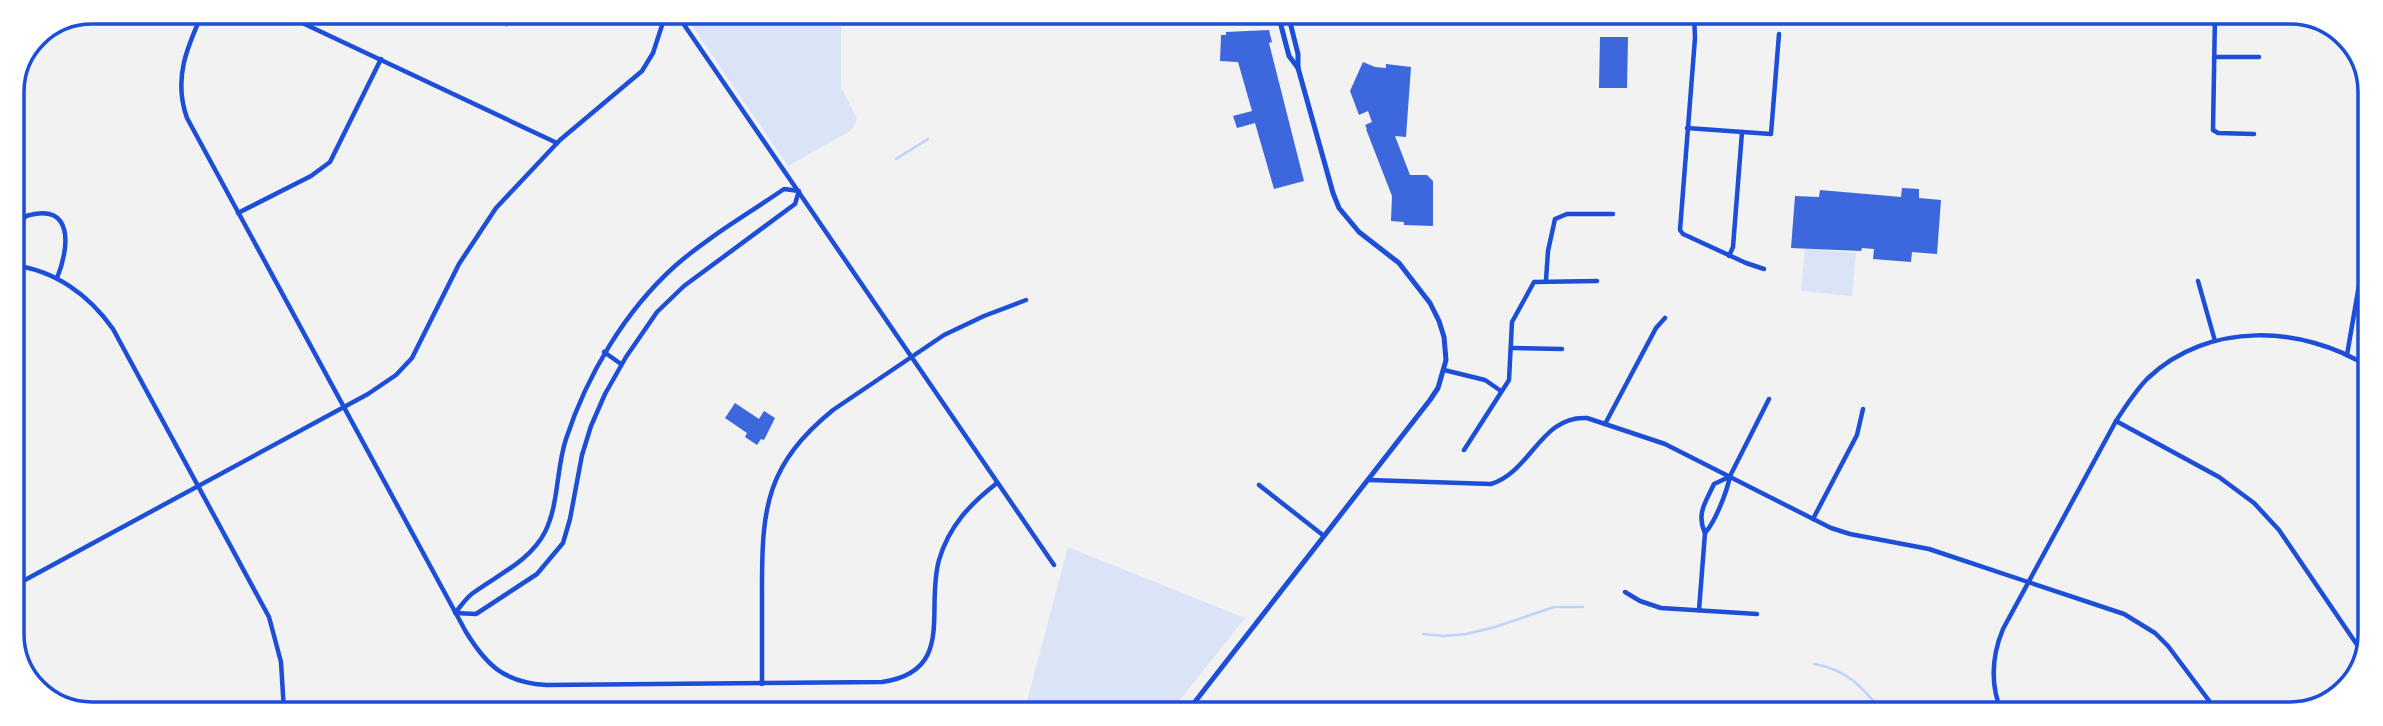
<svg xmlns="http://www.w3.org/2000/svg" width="2383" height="726" font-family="'Exo 2',sans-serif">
  <rect width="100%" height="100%" fill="#f2f2f2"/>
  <g fill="#dbe4f7">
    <polygon points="685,13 841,13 841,87 857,119 852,130 788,166 688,20"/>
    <polygon points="1805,248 1856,253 1852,296 1801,291"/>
    <polygon points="1068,547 1245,618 1170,712 1024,712"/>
  </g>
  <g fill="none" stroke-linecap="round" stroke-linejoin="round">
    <g stroke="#bfd3fe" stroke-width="2.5">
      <polyline points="474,13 507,26"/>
      <polyline points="896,159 928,139"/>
      <polyline points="1423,634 1443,636 1466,634 1495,627 1554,607 1583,607"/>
      <path d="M1814,664C1849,670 1862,688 1884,713"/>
    </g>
  </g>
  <g fill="#3d67dc">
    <polygon points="1269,30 1272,42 1269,43 1304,181 1274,189 1255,123 1237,128 1233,116 1252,111 1238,62 1220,61 1221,35 1226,35 1226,32"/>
    <polygon points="1600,37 1628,37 1627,88 1599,88"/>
    <polygon points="1363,62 1375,67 1386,68 1386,64 1411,67 1406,137 1395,136 1410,175 1427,175 1433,181 1433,226 1404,225 1404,222 1391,221 1392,196 1366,129 1367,129 1365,125 1372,122 1368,111 1359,115 1350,91"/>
    <polygon points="1902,188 1919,189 1919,198 1941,200 1937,254 1912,252 1911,262 1873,259 1874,249 1862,248 1861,251 1791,248 1795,196 1819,197 1820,190 1901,197"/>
    <polygon points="735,403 759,419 764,411 775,418 764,440 761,439 757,445 745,437 747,433 725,418"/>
  </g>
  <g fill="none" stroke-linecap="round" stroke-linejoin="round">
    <g stroke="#1d4ed8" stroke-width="4.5">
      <path d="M203,12C187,47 173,79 187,118L466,632C487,666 504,682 546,685L882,682C956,671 925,610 939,560C949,526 970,504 997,483"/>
      <polyline points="279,12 557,143"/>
      <polyline points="676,13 1054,565"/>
      <polyline points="1694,14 1695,38 1680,230 1683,234 1746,263 1764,269"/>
      <polyline points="2215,15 2213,130 2218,133 2254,134"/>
      <polyline points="2214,57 2259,57"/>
      <polyline points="1687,128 1771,134 1779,34"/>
      <path d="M784,189L799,191L795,204L684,286L657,312L626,357L605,394L591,426L582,455L570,519L563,543L537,574L476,614L455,613C461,606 466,598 473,593C499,574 530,561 545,532C559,504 556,469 566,439C587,375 625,311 675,266C708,237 748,214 784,189Z"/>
      <polyline points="238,213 311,176 330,162 381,59"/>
      <path d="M12,233L26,216C75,201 69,249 57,278"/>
      <polyline points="1729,256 1733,247 1742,132"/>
      <path d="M12,265C55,270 89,295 113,329L269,617L281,662L284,711"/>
      <polyline points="1546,280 1548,251 1555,219 1567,214 1613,214"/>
      <polyline points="2198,281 2215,341"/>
      <polyline points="1511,348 1562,349"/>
      <polyline points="604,352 621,364"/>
      <polyline points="2347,355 2370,221"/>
      <polyline points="1444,370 1485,380 1501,391"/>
      <polyline points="2116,421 2219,477 2254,503 2279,530 2366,658"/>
      <polyline points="1605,424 1656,328 1665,318"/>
      <polyline points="1464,450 1509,380 1512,322 1534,282 1597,281"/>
      <path d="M1729,477L1714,484C1706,502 1696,513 1705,533C1715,522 1727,492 1730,476L1769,399"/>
      <path d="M1369,480L1491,484C1531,472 1541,415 1587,418L1665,444L1831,528L1850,534L1929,549L2124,614L2155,633L2168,646L2219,714"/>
      <polyline points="1259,485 1324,536"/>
      <polyline points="1813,519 1857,435 1863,409"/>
      <polyline points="12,587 368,394 396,375 412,358 459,264 496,208 560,140 642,71 653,53 666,13"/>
      <polyline points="1625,592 1640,601 1661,608 1757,614"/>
      <polyline points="1699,610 1705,533"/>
      <path d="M762,684C762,651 762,619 762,586C762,506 767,464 833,410L944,335L984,316L1026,300"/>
      <path d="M2002,713C1990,685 1991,658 2003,629L2116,421C2126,406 2135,391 2148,378C2208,321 2302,325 2369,367"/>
    </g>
    <g stroke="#1d4ed8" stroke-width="5">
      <polyline points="1278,14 1289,56 1298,68"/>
      <polyline points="1187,712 1430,400 1438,388 1446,360 1444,337 1439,321 1430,303 1399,263 1359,232 1339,208 1333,193 1298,68 1298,54 1288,14"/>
    </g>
  </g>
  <path d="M0 0H2383V726H0ZM92 24H2290A68 68 0 0 1 2358 92V634A68 68 0 0 1 2290 702H92A68 68 0 0 1 24 634V92A68 68 0 0 1 92 24Z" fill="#fff" fill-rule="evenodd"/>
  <path fill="none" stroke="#1d4ed8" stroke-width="3.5" d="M92 24H2290A68 68 0 0 1 2358 92V634A68 68 0 0 1 2290 702H92A68 68 0 0 1 24 634V92A68 68 0 0 1 92 24Z"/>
</svg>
